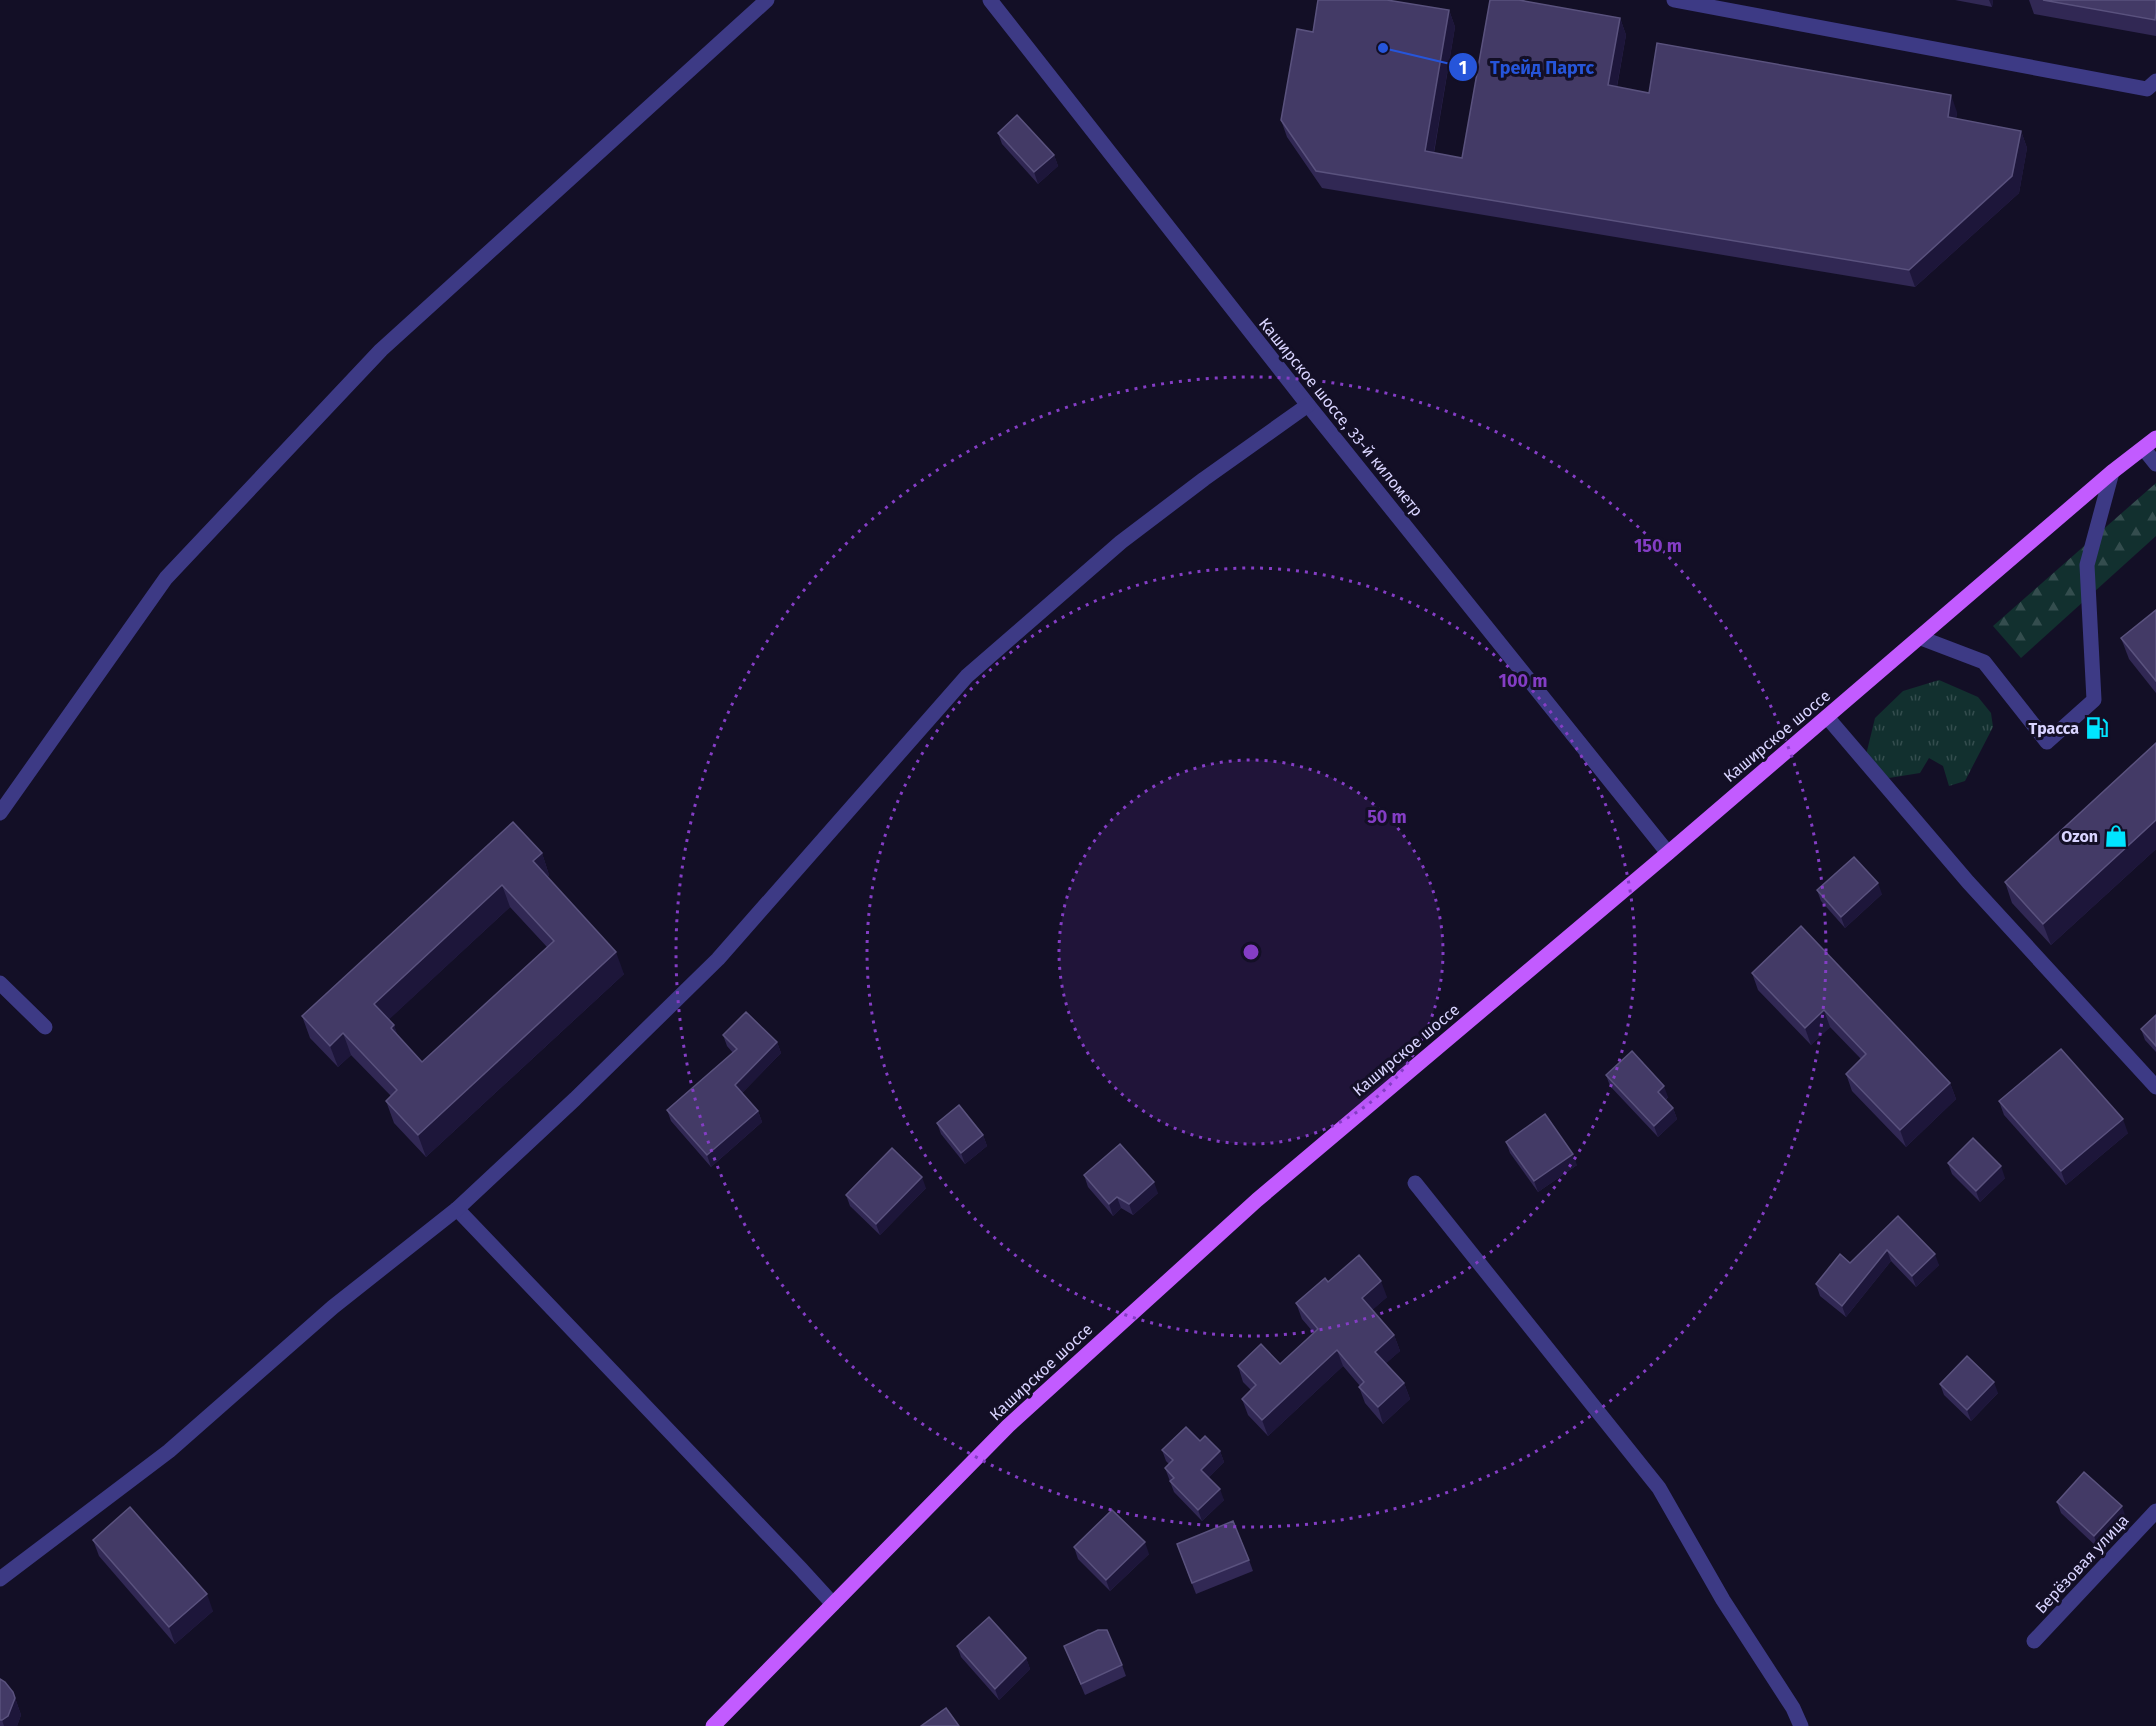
<svg xmlns="http://www.w3.org/2000/svg" width="2156" height="1726" font-family="'Fira Sans',sans-serif">
  <defs>
    <pattern id="grass-tufts" width="24" height="20" patternUnits="userSpaceOnUse" patternTransform="scale(1.5)"><rect width="24" height="20" fill="#12302f"/><path d="M3 7l-1-3M5 7V3M7 7l1-3M15 17l-1-3M17 17v-4M19 17l1-3" fill="none" stroke="#344d4e"/></pattern>
    <pattern id="forest-firs" width="22" height="20" patternUnits="userSpaceOnUse" patternTransform="scale(1.5)"><rect width="22" height="20" fill="#12302f"/><path d="M5 1l3.5 6h-7zM16 11l3.5 6h-7z" fill="#344d4e"/></pattern>
  </defs>
  <rect width="100%" height="100%" fill="#130f26"/>
  <polygon fill="url(#grass-tufts)" points="1939,680 1978,697 1991,713 1993,727 1965,781 1949,786 1943,766 1929,758 1920,773 1889,778 1866,755 1875,718 1903,691"/>
  <polygon fill="url(#forest-firs)" points="2156,483 2156,536 2021,658 1993,626"/>
  <g fill="none" stroke-linecap="round" stroke-linejoin="round">
    <g stroke="#3d3a85" stroke-width="15">
      <polyline points="990,0 1308,405 1668,853"/>
      <polyline points="1674,0 2147,89 2156,81"/>
      <polyline points="2144,449 2156,464"/>
      <polyline points="1921,638 1984,662 2047,742 2094,700 2087,565 2112,472"/>
      <polyline points="1827,717 1968,882 2156,1087"/>
      <polyline points="0,813 166,578 381,350 767,0"/>
      <polyline points="0,983 45,1027"/>
      <polyline points="1415,1183 1659,1488 1723,1600 1793,1708 1801,1726"/>
      <polyline points="457,1209 800,1568 833,1604"/>
      <polyline points="0,1579 169,1451 333,1307 457,1209 575,1099 718,959 967,676 1121,542 1204,479 1308,405"/>
      <polyline points="2034,1641 2156,1511"/>
    </g>
    <polyline stroke="#c25bff" stroke-width="15" points="713,1726 1008,1426 1257,1200 1668,853 2112,472 2156,438"/>
  </g>
  <g fill="#312854" fill-rule="evenodd">
    <polygon points="1955,0 1993,0 1992,7"/>
    <polygon points="2029,0 2156,0 2156,36 2034,14"/>
    <polygon points="1449,10 1455,27 1434,153 1462,158 1620,18 1626,35 1617,87 1649,93 1957,112 1956,119 2021,131 2027,148 2019,193 1915,287 1322,188 1287,137 1281,120 1313,32"/>
    <polygon points="998,133 1054,155 1058,166 1038,184 1002,144"/>
    <polygon points="2156,610 2156,693 2129,659 2121,638"/>
    <polygon points="2156,743 2156,849 2051,945 2012,903 2005,882"/>
    <path d="M542,853L549,875L547,877L624,974L426,1157L394,1123L386,1101L391,1096L351,1055L338,1067L310,1038L302,1016ZM510,907L547,947L422,1062L397,1035L394,1025L388,1020Z"/>
    <polygon points="1817,890 1882,894 1845,928 1821,901"/>
    <polygon points="1801,926 1950,1083 1956,1099 1906,1147 1852,1091 1846,1074 1861,1059 1830,1027 1811,1045 1758,990 1752,973"/>
    <polygon points="2156,1015 2156,1052 2145,1040 2141,1029"/>
    <polygon points="723,1035 777,1042 781,1053 742,1093 758,1111 762,1122 711,1167 671,1121 667,1110 733,1053 727,1046"/>
    <polygon points="1606,1075 1668,1097 1666,1100 1673,1108 1677,1119 1658,1137 1610,1086"/>
    <polygon points="1999,1101 2128,1133 2066,1185 2004,1115"/>
    <polygon points="937,1123 983,1135 987,1146 965,1164 941,1134"/>
    <polygon points="1506,1142 1577,1165 1538,1192 1510,1153"/>
    <polygon points="1948,1163 2005,1178 1980,1202 1952,1174"/>
    <polygon points="1084,1175 1158,1193 1133,1215 1121,1208 1113,1216 1088,1187"/>
    <polygon points="926,1188 880,1235 850,1206 846,1195"/>
    <polygon points="1898,1216 1939,1265 1916,1287 1891,1261 1846,1317 1820,1296 1816,1284 1850,1263"/>
    <polygon points="1328,1282 1387,1297 1372,1310 1394,1335 1400,1351 1386,1363 1404,1383 1410,1399 1383,1424 1365,1403 1359,1387 1360,1386 1343,1366 1268,1436 1248,1415 1242,1399 1251,1390 1243,1382 1238,1366 1280,1364 1314,1333 1302,1319 1296,1303"/>
    <polygon points="1940,1384 1998,1393 1971,1421 1944,1395"/>
    <polygon points="1200,1441 1220,1451 1224,1462 1208,1478 1224,1500 1202,1521 1174,1492 1165,1468 1169,1464 1166,1461 1162,1450"/>
    <polygon points="2057,1502 2126,1518 2098,1548 2061,1513"/>
    <polygon points="93,1540 213,1611 175,1644 99,1556"/>
    <polygon points="1074,1547 1149,1554 1110,1591 1078,1559"/>
    <polygon points="1181,1555 1249,1560 1253,1571 1196,1594"/>
    <polygon points="957,1646 1026,1658 1030,1669 999,1700 961,1657"/>
    <polygon points="1064,1646 1122,1665 1126,1676 1085,1695"/>
    <polygon points="0,1679 13,1692 21,1715 17,1726 0,1726"/>
  </g>
  <g fill="#1d163a">
    <polygon points="1989,0 1993,0 1992,7"/>
    <polygon points="1449,10 1455,27 1431,168 1425,151"/>
    <polygon points="1620,18 1626,35 1614,102 1608,85"/>
    <polygon points="1951,95 1957,112 1954,134 1948,117"/>
    <polygon points="2021,131 2027,148 2019,193 1915,287 1909,270"/>
    <polygon points="1054,155 1058,166 1038,184 1034,172"/>
    <polygon points="2156,820 2156,849 2051,945 2043,924"/>
    <polygon points="542,853 549,875 540,883 533,861"/>
    <polygon points="1878,883 1882,894 1845,928 1841,917"/>
    <polygon points="502,885 510,907 382,1026 374,1004"/>
    <polygon points="616,952 624,974 426,1157 418,1135"/>
    <polygon points="1824,1010 1830,1027 1811,1045 1805,1028"/>
    <polygon points="394,1025 402,1047 391,1028"/>
    <polygon points="343,1033 351,1055 338,1067 330,1046"/>
    <polygon points="777,1042 781,1053 739,1096 735,1085"/>
    <polygon points="1950,1083 1956,1099 1906,1147 1900,1130"/>
    <polygon points="1664,1086 1668,1097 1662,1103 1658,1092"/>
    <polygon points="1673,1108 1677,1119 1658,1137 1654,1126"/>
    <polygon points="758,1111 762,1122 711,1167 707,1155"/>
    <polygon points="2123,1119 2128,1133 2066,1185 2061,1171"/>
    <polygon points="983,1135 987,1146 965,1164 961,1153"/>
    <polygon points="1573,1154 1577,1165 1538,1192 1534,1181"/>
    <polygon points="2001,1166 2005,1178 1980,1202 1976,1191"/>
    <polygon points="922,1177 926,1188 880,1235 876,1224"/>
    <polygon points="1154,1182 1158,1193 1133,1215 1129,1204"/>
    <polygon points="1117,1197 1121,1208 1113,1216 1109,1204"/>
    <polygon points="1887,1250 1891,1261 1846,1317 1842,1306"/>
    <polygon points="1935,1254 1939,1265 1916,1287 1912,1276"/>
    <polygon points="1381,1281 1387,1297 1368,1314 1362,1298"/>
    <polygon points="1394,1335 1400,1351 1381,1368 1375,1352"/>
    <polygon points="1337,1350 1343,1366 1268,1436 1262,1420"/>
    <polygon points="1994,1382 1998,1393 1971,1421 1967,1410"/>
    <polygon points="1404,1383 1410,1399 1383,1424 1378,1407"/>
    <polygon points="1220,1451 1224,1462 1205,1481 1201,1470"/>
    <polygon points="1220,1489 1224,1500 1202,1521 1198,1510"/>
    <polygon points="2122,1506 2126,1518 2098,1548 2094,1536"/>
    <polygon points="1145,1542 1149,1554 1110,1591 1106,1580"/>
    <polygon points="207,1594 213,1611 175,1644 169,1627"/>
    <polygon points="1026,1658 1030,1669 999,1700 995,1689"/>
    <polygon points="15,1698 21,1715 17,1726 4,1726 2,1720"/>
  </g>
  <g fill="#433a66" stroke="#5a527e" stroke-width="1.5" fill-rule="evenodd">
    <polygon points="1318,0 1387,0 1449,10 1425,151 1462,158 1490,0 1519,0 1620,18 1608,85 1649,93 1657,43 1951,95 1948,117 2021,131 2012,176 1909,270 1316,171 1281,120 1297,29 1313,32"/>
    <polygon points="2043,0 2156,0 2156,13 2155,20"/>
    <polygon points="1017,115 1054,155 1034,172 998,133"/>
    <polygon points="2156,610 2156,681 2121,638"/>
    <polygon points="2156,743 2156,820 2043,924 2005,882"/>
    <path d="M513,822L542,853L533,861L616,952L418,1135L386,1101L397,1090L363,1054L343,1033L330,1046L302,1016ZM502,885L554,941L422,1062L391,1028L394,1025L374,1004Z"/>
    <polygon points="1854,857 1878,883 1841,917 1817,890"/>
    <polygon points="1801,926 1950,1083 1900,1130 1846,1074 1866,1054 1824,1010 1805,1028 1752,973"/>
    <polygon points="746,1012 777,1042 735,1085 758,1111 707,1155 667,1110 737,1049 723,1035"/>
    <polygon points="2156,1015 2156,1046 2141,1029"/>
    <polygon points="2061,1049 2123,1119 2061,1171 1999,1101"/>
    <polygon points="1632,1051 1664,1086 1658,1092 1673,1108 1654,1126 1606,1075"/>
    <polygon points="959,1105 983,1135 961,1153 937,1123"/>
    <polygon points="1545,1114 1573,1154 1534,1181 1506,1142"/>
    <polygon points="1973,1138 2001,1166 1976,1191 1948,1163"/>
    <polygon points="1120,1144 1154,1182 1129,1204 1117,1197 1109,1204 1084,1175"/>
    <polygon points="892,1148 922,1177 876,1224 846,1195"/>
    <polygon points="1898,1216 1935,1254 1912,1276 1887,1250 1842,1306 1816,1284 1840,1254 1850,1263"/>
    <polygon points="1359,1255 1381,1281 1362,1298 1394,1335 1375,1352 1404,1383 1378,1407 1359,1387 1364,1382 1337,1350 1262,1420 1242,1399 1256,1385 1238,1366 1261,1344 1280,1364 1318,1329 1296,1303 1325,1278 1328,1282"/>
    <polygon points="1967,1356 1994,1382 1967,1410 1940,1384"/>
    <polygon points="1186,1427 1200,1441 1205,1436 1220,1451 1201,1470 1220,1489 1198,1510 1170,1481 1174,1478 1165,1468 1173,1460 1162,1450"/>
    <polygon points="2084,1472 2122,1506 2094,1536 2057,1502"/>
    <polygon points="130,1507 207,1594 169,1627 93,1540"/>
    <polygon points="1112,1510 1145,1542 1106,1580 1074,1547"/>
    <polygon points="1233,1521 1249,1560 1192,1583 1177,1544"/>
    <polygon points="989,1617 1026,1658 995,1689 957,1646"/>
    <polygon points="1098,1630 1107,1630 1122,1665 1081,1684 1064,1646"/>
    <polygon points="0,1679 5,1682 13,1692 15,1698 8,1716 2,1720 0,1720"/>
    <polygon points="946,1708 959,1726 921,1726"/>
  </g>
  <circle cx="1251" cy="952" r="192" fill="#843dc5" fill-opacity=".12"/>
  <g fill="none" stroke="#843dc5" stroke-width="3" stroke-dasharray="3 6">
    <circle cx="1251" cy="952" r="192"/>
    <circle cx="1251" cy="952" r="384"/>
    <circle cx="1251" cy="952" r="575"/>
  </g>
  <defs>
    <g id="fuel-bare" transform="scale(1.8)"><path d="M-5.5-6h7V0h2V4h1.3V-2.5L3-4.5l.8-.8L6-3V5H2.5V1h-1V6h-7ZM-4.2-4.7v3.2H.2V-4.7Z" fill="#00e5ff" stroke="#130f26" stroke-width="2.5" paint-order="stroke"/></g>
    <g id="shop-bare" transform="scale(1.8)"><path d="M-5-2.5h2.3a2.7 3.5 0 0 1 5.4 0H5L5.5 6h-11ZM-1.5-2.5h3a1.5 2.3 0 0 0-3 0Z" fill="#00e5ff" stroke="#130f26" stroke-width="2.5" paint-order="stroke"/></g>
  </defs>
  <g fill-rule="evenodd">
    <use href="#fuel-bare" x="2097" y="728"/>
    <use href="#shop-bare" x="2116" y="836"/>
  </g>
  <g text-anchor="middle" dominant-baseline="central" stroke-width="6" stroke-linejoin="round" paint-order="stroke">
    <g font-size="16" fill="#d9d4ff" stroke="#130f26">
      <text transform="translate(1341 417) rotate(51)">Каширское шоссе, 33-й километр</text>
      <text transform="translate(1777 736) rotate(-40)">Каширское шоссе</text>
      <text transform="translate(1406 1050) rotate(-40)">Каширское шоссе</text>
      <text transform="translate(1041 1372) rotate(-43)">Каширское шоссе</text>
      <text transform="translate(2082 1564) rotate(-47)">Берёзовая улица</text>
    </g>
    <g font-size="16" font-weight="bold" fill="#d9d4ff" stroke="#130f26" text-anchor="end">
      <text x="2079" y="728">Трасса</text>
      <text x="2098" y="836">Ozon</text>
    </g>
  </g>
  <circle cx="1251" cy="952" r="9" fill="#843dc5" stroke="#130f26" stroke-width="3"/>
  <g font-size="18" text-anchor="middle" font-weight="bold" fill="#843dc5" stroke="#130f26" stroke-width="6" stroke-linejoin="round" paint-order="stroke">
    <text x="1658" y="552">150 m</text>
    <text x="1523" y="687">100 m</text>
    <text x="1387" y="823">50 m</text>
  </g>
  <path fill="none" stroke="#2655da" stroke-width="2" d="M1383 48L1463 67"/>
  <g fill="#2655da" stroke="#130f26" stroke-width="2">
    <circle cx="1383" cy="48" r="6"/>
    <circle cx="1463" cy="67" r="15"/>
  </g>
  <g font-size="18" text-anchor="middle" font-weight="bold" fill="#fff">
    <text x="1463" y="74">1</text>
  </g>
  <g font-size="18" text-anchor="middle" font-weight="bold" fill="#2655da" stroke="#130f26" stroke-width="6" stroke-linejoin="round" paint-order="stroke">
    <text x="1542" y="74">Трейд Партс</text>
  </g>
</svg>
